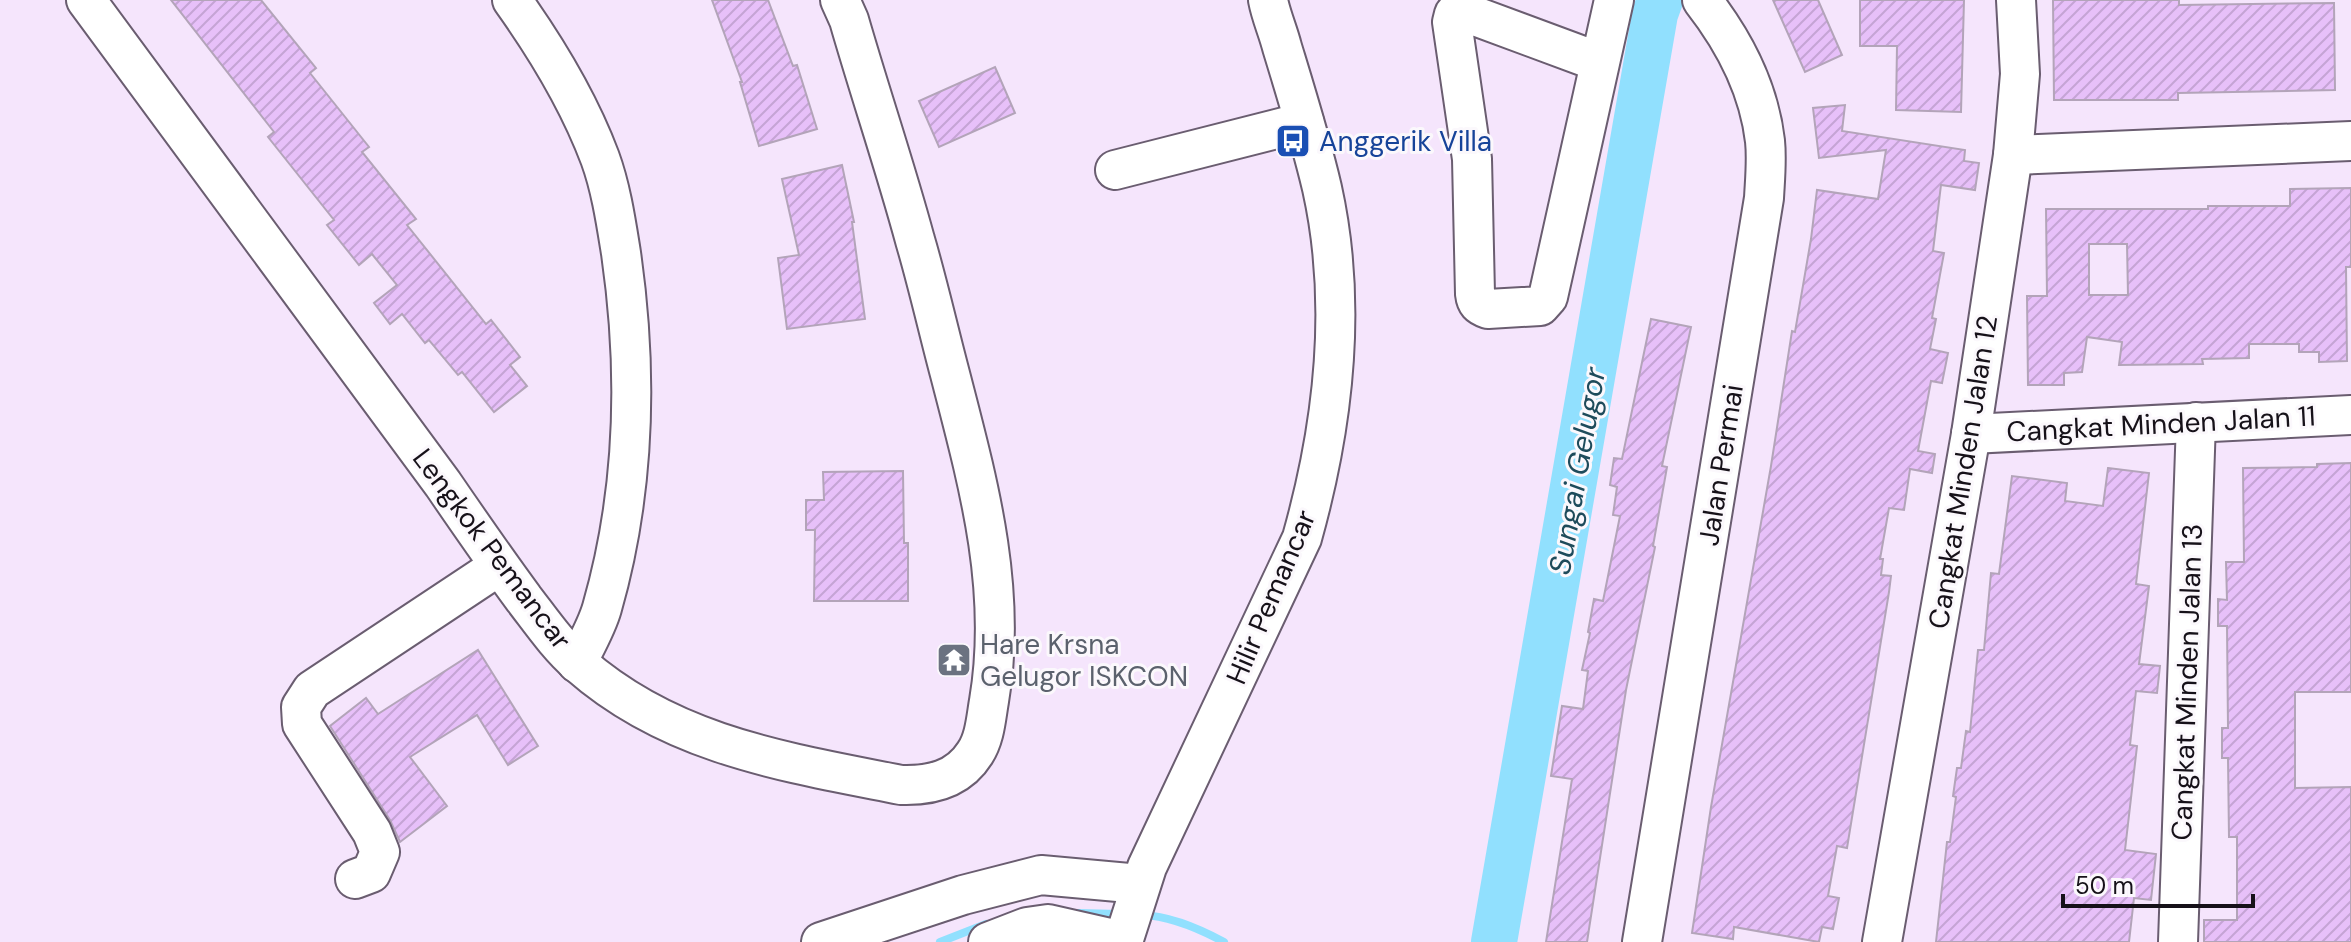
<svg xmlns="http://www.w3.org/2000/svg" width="2351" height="942" font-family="'DM Sans',sans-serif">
  <defs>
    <pattern id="building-hatch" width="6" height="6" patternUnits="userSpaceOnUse" patternTransform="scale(2)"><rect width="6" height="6" fill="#e7c0f9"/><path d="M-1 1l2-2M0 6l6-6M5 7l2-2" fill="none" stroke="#c5a4d5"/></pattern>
  </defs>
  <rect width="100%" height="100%" fill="#f5e5fc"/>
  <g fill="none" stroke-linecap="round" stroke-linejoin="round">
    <g stroke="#91e0fe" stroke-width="8">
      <polyline points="1078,913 1120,914"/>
      <path d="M1142,915C1169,916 1200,929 1224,942"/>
      <polyline points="940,942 986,924"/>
    </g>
    <polyline stroke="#91e0fe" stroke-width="46" points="1494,942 1655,14 1660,0"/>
  </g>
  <g fill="url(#building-hatch)" stroke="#b3a4b9" stroke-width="2" fill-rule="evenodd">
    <polygon points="171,0 261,0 316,68 310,73 369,147 362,152 416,219 407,225 486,324 491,320 520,357 510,365 527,386 494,412 462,372 458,375 429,340 425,343 402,314 390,324 374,303 397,285 372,254 359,265 327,225 334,220 268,137 274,132"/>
    <polygon points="712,0 768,0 793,66 797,65 817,129 759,146 740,82 742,82"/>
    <polygon points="1773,0 1818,0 1842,55 1805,72"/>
    <polygon points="1860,0 1964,0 1961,112 1896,110 1897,46 1860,46"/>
    <polygon points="2053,0 2179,0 2179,5 2334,3 2335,90 2178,93 2178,100 2054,100"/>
    <polygon points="995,67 1015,113 939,147 919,101"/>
    <polygon points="1845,105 1842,131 1965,150 1964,161 1979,163 1975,190 1941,185 1933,251 1944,253 1932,318 1936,319 1930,349 1948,353 1942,383 1931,381 1918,451 1935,454 1932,473 1910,469 1904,510 1889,508 1880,559 1883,559 1881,575 1891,576 1889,592 1847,848 1837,846 1828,896 1839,898 1833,929 1822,927 1819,942 1734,927 1733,939 1692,933 1711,807 1771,466 1792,331 1795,332 1811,239 1817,190 1878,199 1886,150 1819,158 1813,108"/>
    <polygon points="842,165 854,222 852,222 865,319 787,329 778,258 799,255 782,179"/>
    <path d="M2351,188V267H2346L2347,361L2319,362V352H2299V344H2249V358L2202,359L2203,364L2119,365L2122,342L2087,337L2082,372L2064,373V385H2028L2027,296H2047L2046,209H2208V206H2290V189ZM2089,244H2127L2128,295H2089Z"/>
    <polygon points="1651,319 1691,327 1662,466 1667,467 1653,546 1655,547 1626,690 1587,942 1546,942 1572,779 1551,776 1562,706 1583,709 1588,671 1582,670 1590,633 1588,632 1594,599 1603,601 1620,516 1613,515 1617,487 1610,485 1614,458 1622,459"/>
    <polygon points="2351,463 2351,692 2295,692 2295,788 2351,787 2351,942 2204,942 2204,920 2237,920 2237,837 2229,837 2228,758 2222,758 2222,728 2228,728 2227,626 2218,626 2218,599 2227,600 2226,562 2244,562 2243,468 2317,467 2317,464"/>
    <polygon points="2108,468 2149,473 2136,584 2149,586 2139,664 2160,666 2157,693 2136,691 2130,745 2137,746 2125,850 2156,854 2151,900 2134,898 2129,942 1936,942 1947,842 1950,842 1956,797 1953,796 1957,768 1961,768 1966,731 1970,732 1978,650 1984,650 1991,573 1999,574 2012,476 2067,483 2065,501 2103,506"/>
    <polygon points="903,471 904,543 908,543 908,601 814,601 815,530 806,530 806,500 824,500 823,472"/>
    <polygon points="478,650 538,746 508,765 477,715 410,757 447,806 400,842 390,820 330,726 366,698 378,714"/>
  </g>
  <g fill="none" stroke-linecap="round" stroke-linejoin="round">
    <g stroke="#6a5d70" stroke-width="42">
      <g id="minor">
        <path d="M86,0L443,484C469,522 496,561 524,599C541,621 558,646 579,664C671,745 785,762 901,785C930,786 958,780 975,753C985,738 986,718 989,701C1008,589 978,482 950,374C938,329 928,284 915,240C895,166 870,93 849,20L840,0"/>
        <path d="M512,0C547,49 579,102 600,158C611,188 616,222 621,253C638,371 635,493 602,608C597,626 586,645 577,663"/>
        <path d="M1599,62L1464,12L1454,14L1452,22L1472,159L1475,294C1476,303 1479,306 1488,309L1540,306L1548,297L1614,0"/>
        <polyline points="2013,155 2351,141"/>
        <polyline points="1115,170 1304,122"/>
        <polyline points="1971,434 2351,415"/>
        <polyline points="355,879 371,873 380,852 372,832 302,724 301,707 312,690 499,566"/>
        <polyline points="821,942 963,895 1041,875 1140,884"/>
        <polyline points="988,942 1027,927 1048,924 1123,941"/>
        <path d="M1123,942L1147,867L1302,538C1334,424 1348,305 1322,188C1311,141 1296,93 1282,47C1278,31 1271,16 1268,0"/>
        <path d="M1642,942L1764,198C1765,179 1767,160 1765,141C1759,89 1734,41 1702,0"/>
        <polyline points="1882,942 1971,434 2013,155 2020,74 2016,0"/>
        <polyline points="2178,942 2196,422"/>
      </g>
    </g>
    <use href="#minor" stroke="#fff" stroke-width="38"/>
  </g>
  <defs>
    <g id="bus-square" transform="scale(1.8)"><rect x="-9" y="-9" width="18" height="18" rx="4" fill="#1a4fb4" stroke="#fbf8fc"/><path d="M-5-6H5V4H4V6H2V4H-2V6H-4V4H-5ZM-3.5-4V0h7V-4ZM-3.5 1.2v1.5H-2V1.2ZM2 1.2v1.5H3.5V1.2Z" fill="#fff"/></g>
    <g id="temple-square" transform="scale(1.8)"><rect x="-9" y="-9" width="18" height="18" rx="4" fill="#6b7280" stroke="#fbf8fc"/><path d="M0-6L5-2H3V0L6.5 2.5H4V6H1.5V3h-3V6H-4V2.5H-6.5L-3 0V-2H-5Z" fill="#fff"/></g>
  </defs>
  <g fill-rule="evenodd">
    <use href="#bus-square" x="1293" y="141"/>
    <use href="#temple-square" x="954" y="660"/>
  </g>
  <g text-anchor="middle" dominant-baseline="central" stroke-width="6" stroke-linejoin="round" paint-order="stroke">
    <g font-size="28" fill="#164399" stroke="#fbf8fc" text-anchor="start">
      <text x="1319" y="141">Anggerik Villa</text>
    </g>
    <g font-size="28" fill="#161119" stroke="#fbf8fc">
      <text transform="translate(2161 424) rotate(-3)">Cangkat Minden Jalan 11</text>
      <text transform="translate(1721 465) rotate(-81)">Jalan Permai</text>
      <text transform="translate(1963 472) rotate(-81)">Cangkat Minden Jalan 12</text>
      <text transform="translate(492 549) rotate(53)">Lengkok Pemancar</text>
      <text transform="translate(1271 597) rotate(-67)">Hilir Pemancar</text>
      <text transform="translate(2187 682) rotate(-88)">Cangkat Minden Jalan 13</text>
    </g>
    <g font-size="28" fill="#5b616d" stroke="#fbf8fc" text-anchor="start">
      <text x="980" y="644">Hare Krsna<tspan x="980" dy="32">Gelugor ISKCON</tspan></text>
    </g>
    <g font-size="30" font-style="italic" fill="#1e4b5b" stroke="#fbf8fc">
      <text transform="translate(1577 471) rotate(-80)">Sungai Gelugor</text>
    </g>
  </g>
  <path d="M2063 894v12h190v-12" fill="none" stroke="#161119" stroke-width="4"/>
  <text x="2075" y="894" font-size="24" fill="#161119" stroke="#fbf8fc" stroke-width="6" paint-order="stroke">50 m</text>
</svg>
